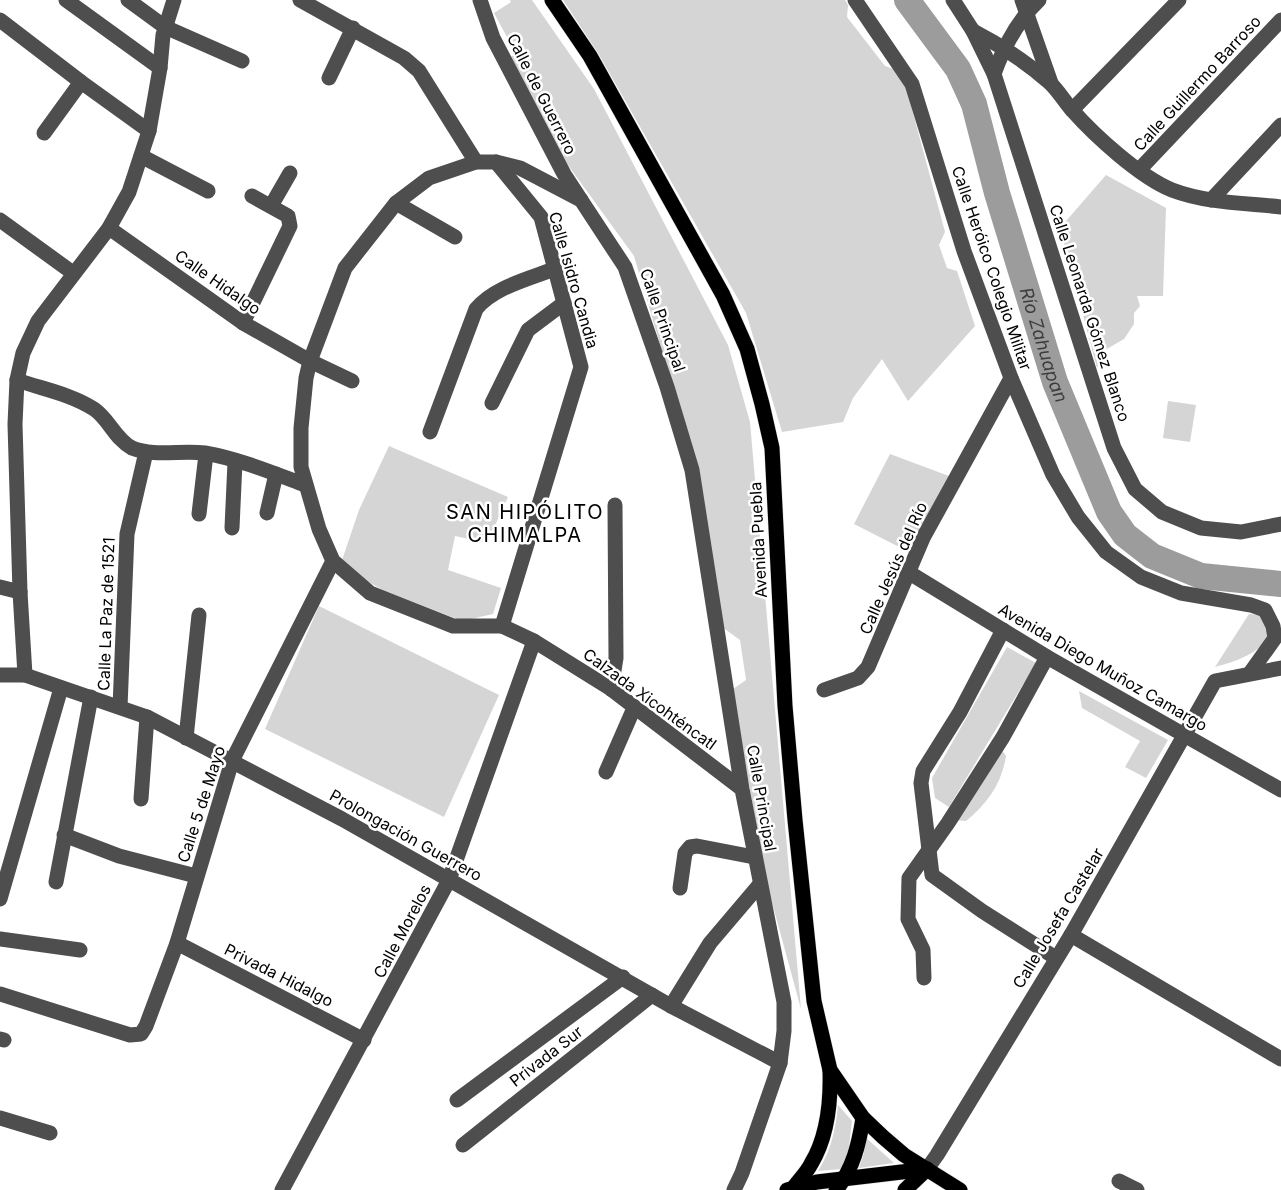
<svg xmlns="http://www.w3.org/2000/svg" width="1281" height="1190" font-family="Inter,sans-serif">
  <rect width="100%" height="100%" fill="#fff"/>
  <g fill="#d5d5d5">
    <polygon points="510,0 532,0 594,89 728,345 750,422 801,1009 764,873 733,689 746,680 740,640 722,627 696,466 634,256 549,139 503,61 516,54 494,13 511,2"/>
    <polygon points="563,0 845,0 848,5 847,17 885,66 902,72 945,232 939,245 947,268 957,271 975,326 908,401 882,359 853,398 843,422 782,432 746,313 598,53"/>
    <polygon points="1106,175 1166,208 1163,296 1137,296 1140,306 1134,313 1134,324 1124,339 1105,350 1097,368 1060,228"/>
    <polygon points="1168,401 1196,405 1190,442 1163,438"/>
    <polygon points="389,446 508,497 487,543 455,536 448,570 501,588 493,614 462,621 383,590 340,566 359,510"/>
    <polygon points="890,454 949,476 909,552 854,524"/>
    <polygon points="319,606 499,695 444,817 265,729"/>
    <path d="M1249,614L1261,615L1270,634C1260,654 1236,661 1215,667Z"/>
    <polygon points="1007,647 1036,663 949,807 935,798 932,778"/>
    <polygon points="1079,691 1168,740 1146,778 1125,767 1140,741 1082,708"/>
    <path d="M999,746L1006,756C1002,783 987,804 966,821L953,820Z"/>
    <path d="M838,1105L852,1121L848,1154L841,1169L818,1171C831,1151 836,1128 838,1105Z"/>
    <polygon points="865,1137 894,1163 859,1168 864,1153"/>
  </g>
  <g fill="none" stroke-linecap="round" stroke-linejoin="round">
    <path stroke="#9c9c9c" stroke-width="26" id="s1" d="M907,0L958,69L974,104L997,193L1055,382L1109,512L1125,535L1152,556L1201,576L1281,584"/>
    <g stroke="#dbdbdb" stroke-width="16">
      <g id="major">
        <polyline points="552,0 590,56 723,295 747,349 762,404 772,448 785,706 795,820 814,1001 830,1070 863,1118 883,1137 904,1155 960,1190"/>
        <path d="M794,1187C800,1179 807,1172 811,1164C828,1136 831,1102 830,1070"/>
        <polyline points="787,1190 817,1182 927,1169"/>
        <path d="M836,1190C853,1169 859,1144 863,1118"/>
        <polyline points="905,1190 927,1169"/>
      </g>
    </g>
    <g stroke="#4e4e4e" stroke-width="15">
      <polyline points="66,0 160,68"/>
      <polyline points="128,0 165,27 242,61"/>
      <polyline points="300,0 404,58 419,71 476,162"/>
      <polyline points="480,0 493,38 564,174 581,200"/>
      <polyline points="855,0 912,84 964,251 1011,378 1053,475 1078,517 1106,552 1141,577 1181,593 1251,605 1265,610 1273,626 1275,638 1250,673"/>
      <polyline points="953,0 973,31 994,74 1114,448 1135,489 1162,512 1201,528 1241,532 1281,524"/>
      <polyline points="1022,0 1051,83"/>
      <polyline points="0,20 81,82 149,131"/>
      <path d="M973,31C1000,45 1025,61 1049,82C1058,90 1064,101 1072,110C1095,136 1140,177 1172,190C1206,203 1245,203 1281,207"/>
      <path d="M994,74C1004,46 1017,21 1039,0"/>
      <polyline points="329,78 353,28"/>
      <polyline points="1072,110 1179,0"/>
      <polyline points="44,133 81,82"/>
      <polyline points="141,156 208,191"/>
      <polyline points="496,162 541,217 581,367 502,626"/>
      <polyline points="1139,170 1281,20"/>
      <polyline points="1211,200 1281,125"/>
      <polyline points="396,203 455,237"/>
      <polyline points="271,206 290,173"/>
      <polyline points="0,220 73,273"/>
      <polyline points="109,228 243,323 310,361 352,381"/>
      <polyline points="243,323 290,226 288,216 252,196"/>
      <path d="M17,380C42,389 71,394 94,409C109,419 115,439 132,448C154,457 181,450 205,453C239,459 273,473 305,485"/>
      <polyline points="492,403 528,330 564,303"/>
      <path d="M430,432L476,309C494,287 529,279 554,269"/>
      <polyline points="267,513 276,474"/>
      <polyline points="199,514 206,454"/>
      <polyline points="232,528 235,462"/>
      <polyline points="908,572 1047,657 1281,790"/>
      <polyline points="0,587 20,592"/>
      <polyline points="1003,630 960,712 923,771 921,783 932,875 982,911 1056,958"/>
      <polyline points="0,675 25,675 147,717 342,819 671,1006 780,1063"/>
      <polyline points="25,675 20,592 15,424 17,380 23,353 38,321 109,228 129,192 149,131 160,68 163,35 174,0"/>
      <polyline points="611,689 616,658 615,505"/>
      <polyline points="824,690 858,678 868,667 923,538 1011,378"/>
      <polyline points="120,707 127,534 146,452"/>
      <polyline points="186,738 199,615"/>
      <polyline points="606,772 634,708"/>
      <polyline points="141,799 147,717"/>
      <polyline points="64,835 119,856 196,876"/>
      <polyline points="56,882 91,697"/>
      <polyline points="680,888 685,853 690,847 697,846 754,857"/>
      <polyline points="0,899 61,688"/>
      <polyline points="1071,935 1281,1059"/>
      <polyline points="0,939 80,950"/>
      <polyline points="177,943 364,1040"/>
      <polyline points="924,978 923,950 908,919 909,878 948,823 1003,737 1047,657"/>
      <polyline points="0,994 130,1035 141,1034 146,1026 177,943 232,761 333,561"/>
      <polyline points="671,1006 710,943 760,884"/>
      <polyline points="0,1039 4,1040"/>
      <polyline points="457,1100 623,977"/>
      <polyline points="0,1118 50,1133"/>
      <polyline points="463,1145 652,995"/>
      <polyline points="927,1169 937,1155 1071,935 1215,681 1281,668"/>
      <polyline points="1119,1181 1137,1190"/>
      <polyline points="282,1190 449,880 534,641"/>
      <polyline points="734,1190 742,1173 780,1063 784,1031 784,1002 742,789 692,470 667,387 625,267 581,200 520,168 496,162 476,162 429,178 396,203 345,268 310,361 306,378 301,428 301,467 319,529 333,561 370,593 433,618 453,626 502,626 534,641 611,689 742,789"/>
    </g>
    <use href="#major" stroke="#000" stroke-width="15"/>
  </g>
  <g text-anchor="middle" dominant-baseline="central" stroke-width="5" stroke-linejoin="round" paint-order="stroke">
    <g font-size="16" fill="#000" stroke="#fff">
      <text transform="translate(1197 83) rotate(-47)">Calle Guillermo Barroso</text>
      <text transform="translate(542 94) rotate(63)">Calle de Guerrero</text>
      <text transform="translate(992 268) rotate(71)">Calle Heróico Colegio Militar</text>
      <text transform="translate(574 280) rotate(74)">Calle Isidro Candia</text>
      <text transform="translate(218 282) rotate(35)">Calle Hidalgo</text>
      <text transform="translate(1090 313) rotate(72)">Calle Leonarda Gómez Blanco</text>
      <text transform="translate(663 320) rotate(71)">Calle Principal</text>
      <text transform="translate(758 540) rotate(-93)">Avenida Puebla</text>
      <text transform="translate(893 568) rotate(-66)">Calle Jesús del Río</text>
      <text transform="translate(106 614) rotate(-88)">Calle La Paz de 1521</text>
      <text transform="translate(1103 667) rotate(30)">Avenida Diego Muñoz Camargo</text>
      <text transform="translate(650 699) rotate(36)">Calzada Xicohténcatl</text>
      <text transform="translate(762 798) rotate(80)">Calle Principal</text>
      <text transform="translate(201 804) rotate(-72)">Calle 5 de Mayo</text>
      <text transform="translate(406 835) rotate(29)">Prolongación Guerrero</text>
      <text transform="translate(1058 918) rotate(-59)">Calle Josefa Castelar</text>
      <text transform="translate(402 931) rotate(-62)">Calle Morelos</text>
      <text transform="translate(279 975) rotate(27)">Privada Hidalgo</text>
      <text transform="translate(546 1056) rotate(-38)">Privada Sur</text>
    </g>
    <g font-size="18" font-style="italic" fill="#3d3d3d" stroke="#fff">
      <text stroke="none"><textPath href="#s1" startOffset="375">Río Zahuapan</textPath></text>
    </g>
    <g font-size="20" letter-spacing="1.5" fill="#000" stroke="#fff">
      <text x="525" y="512">SAN HIPÓLITO<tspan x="525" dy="23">CHIMALPA</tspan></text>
    </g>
  </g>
</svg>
